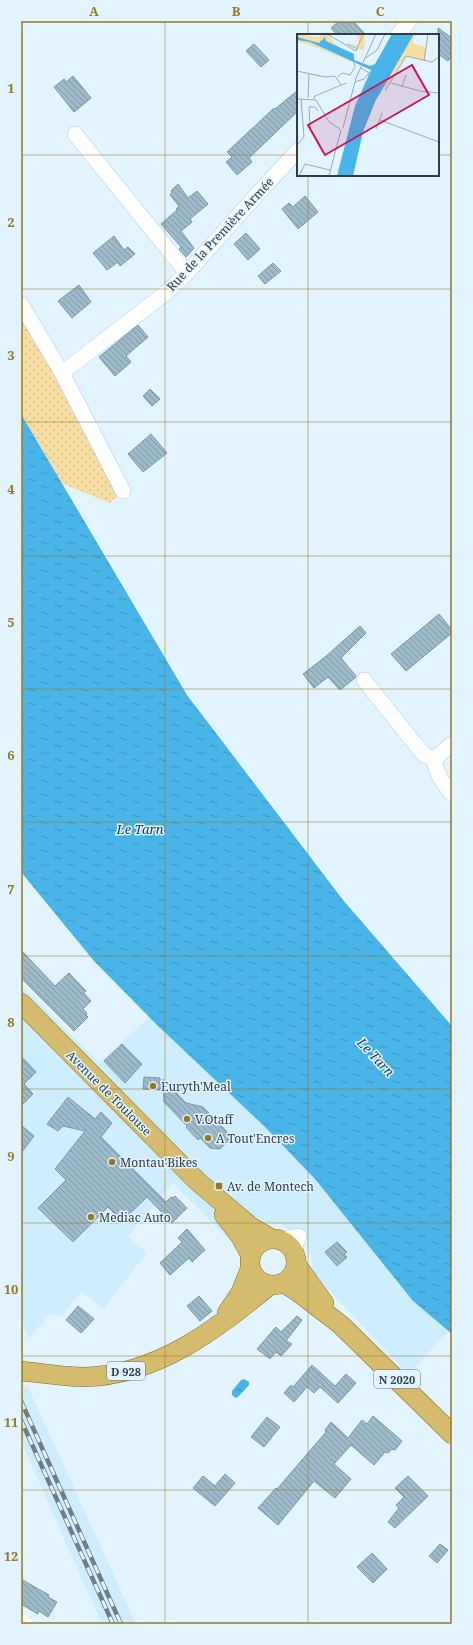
<svg xmlns="http://www.w3.org/2000/svg" width="473" height="1645" font-family="'Noto Serif',serif">
  <defs>
    <pattern id="grass-dots" width="8" height="8" patternUnits="userSpaceOnUse"><rect width="8" height="8" fill="#f6dda2"/><path d="M2 2h.1M6 6h.1" fill="none" stroke="#d3bf8d" stroke-width="1.8" stroke-linecap="round"/></pattern>
    <pattern id="water-ripples" width="26" height="14" patternUnits="userSpaceOnUse"><rect width="26" height="14" fill="#49b4e8"/><path d="M2 4q2-2 4 0t4 0M15 11q2-2 4 0t4 0" fill="none" stroke="#3d94be"/></pattern>
    <pattern id="building-back-hatch" width="6" height="6" patternUnits="userSpaceOnUse"><rect width="6" height="6" fill="#9ebbcc"/><path d="M-1 5l2 2M0 0l6 6M5-1l2 2" fill="none" stroke="#8199a7"/></pattern>
  </defs>
  <rect width="100%" height="100%" fill="#e2f4ff"/>
  <g fill="#ceedfe">
    <polygon points="21,985 99,1063 150,1017 265,1127 315,1179 413,1301 449,1331 408,1374 317,1277 312,1269 311,1255 307,1245 310,1242 295,1228 292,1231 281,1224 266,1223 236,1253 233,1244 173,1183 128,1236 147,1253 103,1309 82,1291 62,1316 50,1314 29,1339 21,1321"/>
    <polygon points="21,1386 28,1387 136,1624 102,1624 21,1441"/>
  </g>
  <polygon fill="url(#grass-dots)" points="21,304 123,491 110,503 63,484 21,414"/>
  <g fill="url(#water-ripples)">
    <polygon points="21,414 187,695 343,900 452,1026 452,1334 413,1301 315,1179 265,1127 156,1024 94,961 21,872"/>
    <polygon points="244,1379 249,1382 249,1385 238,1397 236,1398 232,1395 232,1391 241,1380"/>
  </g>
  <g fill="url(#building-back-hatch)" stroke="#7c98a8">
    <polygon points="339,21 353,21 366,35 337,35 331,28"/>
    <polygon points="438,28 452,38 452,56 448,61 438,54"/>
    <polygon points="254,44 269,60 261,67 246,51"/>
    <polygon points="73,76 91,98 74,112 54,87 64,79 66,82"/>
    <polygon points="298,90 298,111 249,158 252,162 237,175 226,162 232,157 227,152 274,108 275,109"/>
    <polygon points="178,184 188,198 197,191 208,204 190,219 192,222 181,231 194,248 186,257 179,249 181,247 161,224 177,210 176,209 179,206 170,195 172,192 171,191"/>
    <polygon points="305,196 318,212 298,229 282,209 289,203 293,207"/>
    <polygon points="246,233 260,249 248,260 234,244"/>
    <polygon points="114,236 124,250 128,247 135,254 120,266 118,262 107,270 93,253"/>
    <polygon points="273,263 281,271 265,284 258,276"/>
    <polygon points="79,285 91,302 72,318 58,301"/>
    <polygon points="138,325 148,337 126,356 131,362 115,376 99,357"/>
    <polygon points="150,389 160,399 152,406 143,396"/>
    <polygon points="151,434 167,453 143,472 128,454"/>
    <polygon points="439,614 452,630 452,633 406,671 391,654"/>
    <polygon points="360,626 366,633 341,658 356,676 355,678 340,690 328,677 314,688 303,674 325,657"/>
    <polygon points="21,950 55,986 69,973 86,991 84,993 91,1001 83,1009 87,1013 86,1015 88,1017 74,1031 21,978"/>
    <polygon points="122,1044 142,1064 125,1083 104,1061"/>
    <polygon points="21,1056 36,1072 24,1084 33,1094 21,1106"/>
    <polygon points="144,1077 160,1078 160,1090 143,1089"/>
    <polygon points="163,1079 186,1103 203,1107 232,1137 220,1149 210,1148 200,1138 198,1140 186,1127 187,1126 164,1102"/>
    <polygon points="68,1097 95,1119 101,1112 112,1123 101,1137 166,1202 171,1197 173,1198 175,1196 187,1208 172,1223 147,1197 122,1221 108,1207 73,1242 38,1208 66,1180 55,1169 85,1131 63,1126 58,1131 47,1124"/>
    <polygon points="21,1125 34,1136 21,1153"/>
    <polygon points="187,1229 205,1250 192,1262 189,1258 170,1275 160,1263 182,1242 178,1238"/>
    <polygon points="337,1242 347,1252 344,1254 347,1257 337,1266 325,1252"/>
    <polygon points="199,1296 212,1311 200,1321 187,1306"/>
    <polygon points="78,1306 94,1319 81,1333 66,1320"/>
    <polygon points="297,1316 302,1320 286,1341 292,1344 281,1356 276,1352 270,1359 257,1349 276,1327 281,1332"/>
    <polygon points="312,1365 335,1386 346,1374 356,1383 338,1403 320,1387 314,1393 307,1387 294,1402 284,1393 291,1385 293,1387"/>
    <polygon points="373,1416 402,1441 395,1450 392,1449 388,1453 385,1452 374,1465 351,1445 334,1464 351,1479 335,1498 314,1481 278,1525 258,1508 276,1488 277,1489 326,1432 325,1430 331,1422 348,1438 362,1420 367,1424"/>
    <polygon points="267,1417 280,1427 264,1447 251,1437"/>
    <polygon points="225,1474 235,1483 215,1506 193,1488 203,1476 215,1486"/>
    <polygon points="408,1476 428,1496 395,1528 388,1522 399,1508 396,1505 404,1497 395,1488"/>
    <polygon points="440,1544 448,1550 437,1563 429,1556"/>
    <polygon points="372,1553 387,1569 373,1583 357,1567"/>
    <polygon points="21,1579 49,1595 48,1597 57,1602 48,1617 39,1611 38,1614 21,1604"/>
  </g>
  <g fill="none" stroke-linecap="round" stroke-linejoin="round">
    <g stroke="#b0cdde" stroke-width="16">
      <g id="minor">
        <polyline points="398,35 409,21"/>
        <polyline points="75,134 187,273"/>
        <polyline points="21,304 62,373 123,491"/>
        <polyline points="62,373 168,291 187,273 253,199 298,150"/>
        <polyline points="364,680 424,755 434,759"/>
        <path d="M434,759C436,774 443,783 452,794"/>
        <polyline points="434,759 452,744"/>
        <polyline points="281,1240 299,1236 293,1252"/>
        <polyline points="21,1621 26,1624"/>
      </g>
    </g>
    <g stroke="#88711f" stroke-width="20">
      <g id="major">
        <polyline points="21,1003 197,1181 251,1227 272,1239"/>
        <polyline points="224,1215 241,1237 250,1254"/>
        <circle cx="273" cy="1262" r="23"/>
        <polyline points="296,1264 324,1303"/>
        <polyline points="284,1283 298,1292 341,1325 452,1434"/>
        <polyline points="227,1313 241,1292 250,1269"/>
        <path d="M21,1371C42,1373 64,1377 85,1377C157,1375 215,1330 269,1286"/>
      </g>
    </g>
    <use href="#minor" stroke="#fff" stroke-width="15"/>
    <use href="#major" stroke="#d4bb6d" stroke-width="19"/>
    <g stroke="#6f7d85" stroke-width="4.5">
      <g id="rail">
        <polyline points="21,1401 121,1624"/>
        <polyline points="21,1420 113,1624"/>
      </g>
    </g>
    <use href="#rail" stroke="#e2f4ff" stroke-width="3" stroke-dasharray="9" stroke-linecap="butt"/>
  </g>
  <path fill="none" stroke="#987922" stroke-width="1" stroke-opacity="0.55" d="M165,21V1624M308,21V35M21,155H298M438,155H452M308,175V1624M21,289H452M21,422H452M21,556H452M21,689H452M21,822H452M21,956H452M21,1089H452M21,1223H452M21,1356H452M21,1490H452"/>
  <g fill="#987922" stroke="#e2f4ff" stroke-width="1.5">
    <circle cx="153" cy="1086" r="4"/>
    <circle cx="187" cy="1119" r="4"/>
    <circle cx="208" cy="1138" r="4"/>
    <circle cx="112" cy="1162" r="4"/>
    <rect x="215" y="1182" width="8" height="8" rx="2"/>
    <circle cx="91" cy="1217" r="4"/>
  </g>
  <g text-anchor="middle" dominant-baseline="central" stroke-width="3" stroke-linejoin="round" paint-order="stroke">
    <g fill="#e2f4ff" stroke="#66737b" stroke-width="1">
      <rect x="107" y="1362" width="38" height="18" rx="3"/>
      <rect x="374" y="1370" width="46" height="18" rx="3"/>
    </g>
    <g font-size="11" font-weight="bold" fill="#313c43">
      <text x="126" y="1371">D 928</text>
      <text x="397" y="1379">N 2020</text>
    </g>
    <g font-size="12" fill="#313c43" stroke="#e2f4ff">
      <text transform="translate(220 234) rotate(-47)">Rue de la Première Armée</text>
      <text transform="translate(109 1093) rotate(45)">Avenue de Toulouse</text>
    </g>
    <g font-size="12" fill="#313c43" stroke="#e2f4ff" text-anchor="start">
      <text x="161" y="1086">Euryth'Meal</text>
      <text x="195" y="1119">V.Otaff</text>
      <text x="216" y="1138">A Tout'Encres</text>
      <text x="120" y="1162">Montau'Bikes</text>
      <text x="227" y="1186">Av. de Montech</text>
      <text x="99" y="1217">Mediac Auto</text>
    </g>
    <g font-size="13" font-style="italic" fill="#0e3c52" stroke="#e2f4ff">
      <text x="140" y="829">Le Tarn</text>
      <text transform="translate(376 1057) rotate(47)">Le Tarn</text>
    </g>
  </g>
  <g transform="translate(297 34)">
    <rect width="142" height="142" fill="#e2f4ff"/>
    <path d="M0,0L20,3L30,0L40,12L29,7V4L22,9L0,3ZM117,0H120L115,9L129,13L127,27L109,22L87,56V53ZM0,6L13,8L56,29L11,10L0,8Z" fill="#f6dda2"/>
    <path d="M60,0H68L67,17L49,8L62,12Z" fill="#f6dda2"/>
    <path d="M95,0H117L78,68L66,98L56,142H40L58,72L74,36L13,8L0,6V3L22,9L28,3L29,7L57,20V26L73,32L78,30Z" fill="#49b4e8"/>
    <path fill="none" stroke="#9baab4" stroke-width="1" d="M30,0L59,17L66,0M50,10L61,15M69,24L80,16L88,0M127,27L131,0M0,37L28,43L38,42L44,51M41,43L45,39L53,41L58,33L57,29M58,48L67,45L72,39L64,34M94,49L123,57L142,59M105,53L109,41M88,57L109,22L135,28L142,23M11,64L12,39M0,65L19,66L32,88L43,95M17,65L18,62L49,49M83,86L142,108M0,93V110M13,94L12,73H18L21,77M46,94L59,44L79,0M79,95L85,79M1,110L7,103L4,65M2,142L8,130L33,136M32,142L44,96"/>
    <path fill="#c2185b" fill-opacity="0.15" stroke="#c2185b" stroke-width="2" d="M115,31L132,61L28,121L11,91Z"/>
    <rect width="142" height="142" fill="none" stroke="#313c43" stroke-width="2"/>
  </g>
  <rect width="473" height="1645" fill="none" stroke="#e2f4ff" stroke-width="44"/>
  <rect x="22" y="22" width="429" height="1601" fill="none" stroke="#987922" stroke-width="1.5"/>
  <g font-size="13" text-anchor="middle" font-weight="bold" fill="#987922">
    <text x="94" y="16">A</text>
    <text x="236" y="16">B</text>
    <text x="380" y="16">C</text>
    <text x="11" y="93">1</text>
    <text x="11" y="227">2</text>
    <text x="11" y="360">3</text>
    <text x="11" y="494">4</text>
    <text x="11" y="627">5</text>
    <text x="11" y="760">6</text>
    <text x="11" y="894">7</text>
    <text x="11" y="1027">8</text>
    <text x="11" y="1161">9</text>
    <text x="11" y="1294">10</text>
    <text x="11" y="1427">11</text>
    <text x="11" y="1561">12</text>
  </g>
</svg>
